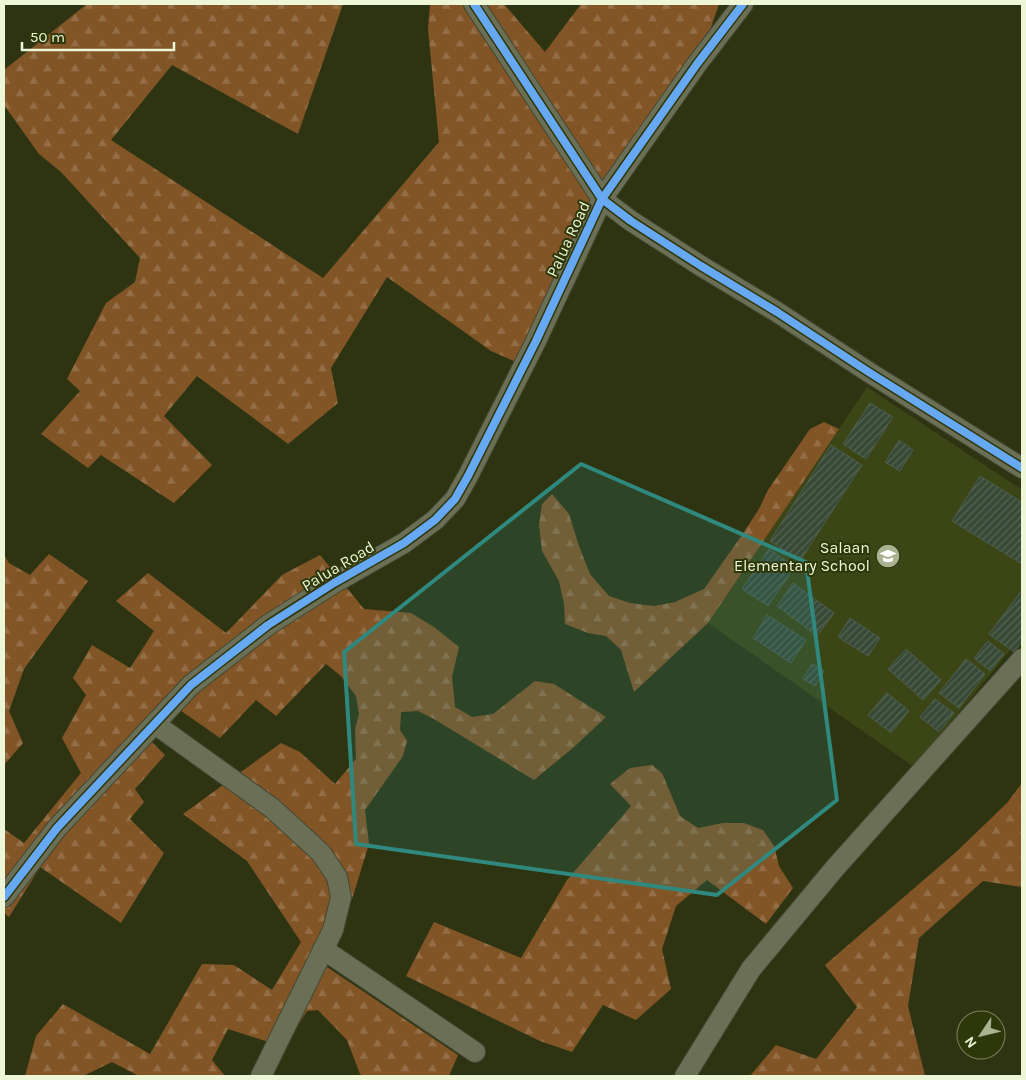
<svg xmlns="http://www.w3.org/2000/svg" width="1026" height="1080" font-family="Karla,sans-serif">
  <defs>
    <pattern id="forest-firs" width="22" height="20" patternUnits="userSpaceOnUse" patternTransform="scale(1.25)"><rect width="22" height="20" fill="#825527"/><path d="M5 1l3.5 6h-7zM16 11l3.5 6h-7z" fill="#946e46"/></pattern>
    <pattern id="building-hatch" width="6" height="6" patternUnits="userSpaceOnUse" patternTransform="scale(1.25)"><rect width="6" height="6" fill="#384a37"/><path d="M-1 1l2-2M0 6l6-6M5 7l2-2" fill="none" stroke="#556553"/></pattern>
  </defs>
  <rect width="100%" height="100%" fill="#2e3412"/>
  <polygon fill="#3b4515" points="867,387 1022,490 1022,636 914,767 708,623"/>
  <g fill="url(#forest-firs)">
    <polygon points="87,4 343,4 298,134 172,65 111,140 323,278 439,142 428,29 430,4 504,4 545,52 581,4 719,4 688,95 626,177 604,220 572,290 514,361 491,351 387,277 331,368 338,403 288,444 197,376 164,416 212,465 174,503 101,455 88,468 41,434 80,391 67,379 106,303 135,282 140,258 61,172 39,154 4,105 4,70"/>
    <polygon points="824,422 839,429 708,623 634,692 621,650 606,636 588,633 565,624 564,604 559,581 542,551 539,525 542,504 552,494 569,514 579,546 590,574 609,596 630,603 654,606 675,602 704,589 742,535 759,509 768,490 810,429"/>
    <polygon points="49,554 88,581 24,669 9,711 23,743 4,765 4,555 9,563 30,575"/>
    <polygon points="320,555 364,609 411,613 434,627 459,647 452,677 455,707 472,717 493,714 535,681 554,684 606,717 574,747 534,780 434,719 418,711 401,712 400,730 407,741 403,756 365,810 369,844 353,896 327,967 458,1055 449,1076 364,1076 360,1074 347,1040 318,1010 307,1011 284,1047 228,1029 212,1060 225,1076 139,1076 112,1062 83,1076 25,1076 36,1036 63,1004 150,1054 202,964 234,965 272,990 301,942 247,861 183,814 281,743 300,752 335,784 356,759 355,729 359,714 356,696 341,676 326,664 276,716 256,700 220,738 180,710 152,742 165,755 135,789 144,802 130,819 164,853 121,923 40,867 9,917 4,913 4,829 24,843 81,773 62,738 86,695 73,678 92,645 130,668 154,631 116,601 148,573 226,633 282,575"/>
    <polygon points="652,765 662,773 680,816 698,828 723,823 744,823 763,830 774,846 779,866 793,888 766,924 707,880 676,906 662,949 671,989 636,1020 603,1005 572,1052 540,1041 406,976 434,922 521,958 567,880 631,806 610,784 630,768"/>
    <polygon points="1022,783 1022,887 983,881 919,938 908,1006 925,1076 750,1076 776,1045 816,1059 857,1007 825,965 955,853 1007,803"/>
  </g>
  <g fill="url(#building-hatch)" stroke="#4c5e4c">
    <polygon points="870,403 893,417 866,459 843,444"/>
    <polygon points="899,440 913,450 900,471 885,462"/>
    <polygon points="831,445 862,465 800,561 770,541"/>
    <polygon points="980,476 1022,502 1022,564 952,521"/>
    <polygon points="769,549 795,567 768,606 742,589"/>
    <polygon points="793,583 834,613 817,636 777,606"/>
    <polygon points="1022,590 1022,642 1014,652 989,634"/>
    <polygon points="767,615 806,640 791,663 753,638"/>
    <polygon points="850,618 880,638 868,656 838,637"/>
    <polygon points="988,641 1004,654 990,671 974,658"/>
    <polygon points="906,649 941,680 923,700 888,669"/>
    <polygon points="966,659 985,674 959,708 939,693"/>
    <polygon points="812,664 824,671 815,686 803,679"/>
    <polygon points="887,693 909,711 891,733 868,715"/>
    <polygon points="935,699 954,713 939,732 920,717"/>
  </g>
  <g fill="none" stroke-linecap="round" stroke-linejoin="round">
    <g stroke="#434832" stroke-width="22">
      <g id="minor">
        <polyline points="474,4 602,199 631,221 701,266 777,312 867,371 1022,468"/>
        <polyline points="155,724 272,808 321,853 337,877 341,897 333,930 261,1076"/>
        <polyline points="4,897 57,828 191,685 268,625 334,583 404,543 435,520 455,499 468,476 536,341 602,199 697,64 743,4"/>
        <polyline points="323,949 475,1052"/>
        <polyline points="685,1076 751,969 835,868 1022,659"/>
      </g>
    </g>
    <use href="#minor" stroke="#6a6f56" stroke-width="20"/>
    <g stroke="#2e370a" stroke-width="11">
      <g id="cycleway">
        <polyline points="474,4 602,199 631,221 701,266 777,312 867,371 1022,468"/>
        <polyline points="4,897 57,828 191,685 268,625 334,583 404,543 435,520 455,499 468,476 536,341 602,199 697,64 743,4"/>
      </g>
    </g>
    <use href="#cycleway" stroke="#66a8f1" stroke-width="8"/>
  </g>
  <path fill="#30897e" fill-opacity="0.2" stroke="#30897e" stroke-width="4" stroke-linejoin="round" d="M581,464L806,562L837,800L717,895L356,844L344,652Z"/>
  <defs>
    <g id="school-disc" transform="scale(1.25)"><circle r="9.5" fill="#aab292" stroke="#2e370a"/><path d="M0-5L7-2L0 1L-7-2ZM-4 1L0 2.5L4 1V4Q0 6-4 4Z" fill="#fff"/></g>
  </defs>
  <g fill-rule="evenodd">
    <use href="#school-disc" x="888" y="556"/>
  </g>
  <g text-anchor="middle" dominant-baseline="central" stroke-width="4" stroke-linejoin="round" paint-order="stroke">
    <g font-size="16" fill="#edf6d7" stroke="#2e370a">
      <text transform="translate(568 239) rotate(-65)">Palua Road</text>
      <text transform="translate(338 566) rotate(-31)">Palua Road</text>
    </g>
    <g font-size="16" fill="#edf6d7" stroke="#2e370a" text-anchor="end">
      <text x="870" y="547">Salaan<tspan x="870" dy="18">Elementary School</tspan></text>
    </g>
  </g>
  <rect width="1026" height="1080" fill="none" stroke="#edf6d7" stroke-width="10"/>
  <g transform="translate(981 1035) rotate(235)"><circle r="24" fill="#2e370a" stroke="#7a835c"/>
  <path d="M0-4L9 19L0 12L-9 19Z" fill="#aab292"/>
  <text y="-8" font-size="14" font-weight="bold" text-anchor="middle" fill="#edf6d7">N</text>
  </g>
  <path d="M22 42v8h152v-8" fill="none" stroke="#edf6d7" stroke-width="2.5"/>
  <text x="30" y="42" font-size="15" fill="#edf6d7" stroke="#2e370a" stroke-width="4" paint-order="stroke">50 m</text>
</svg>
